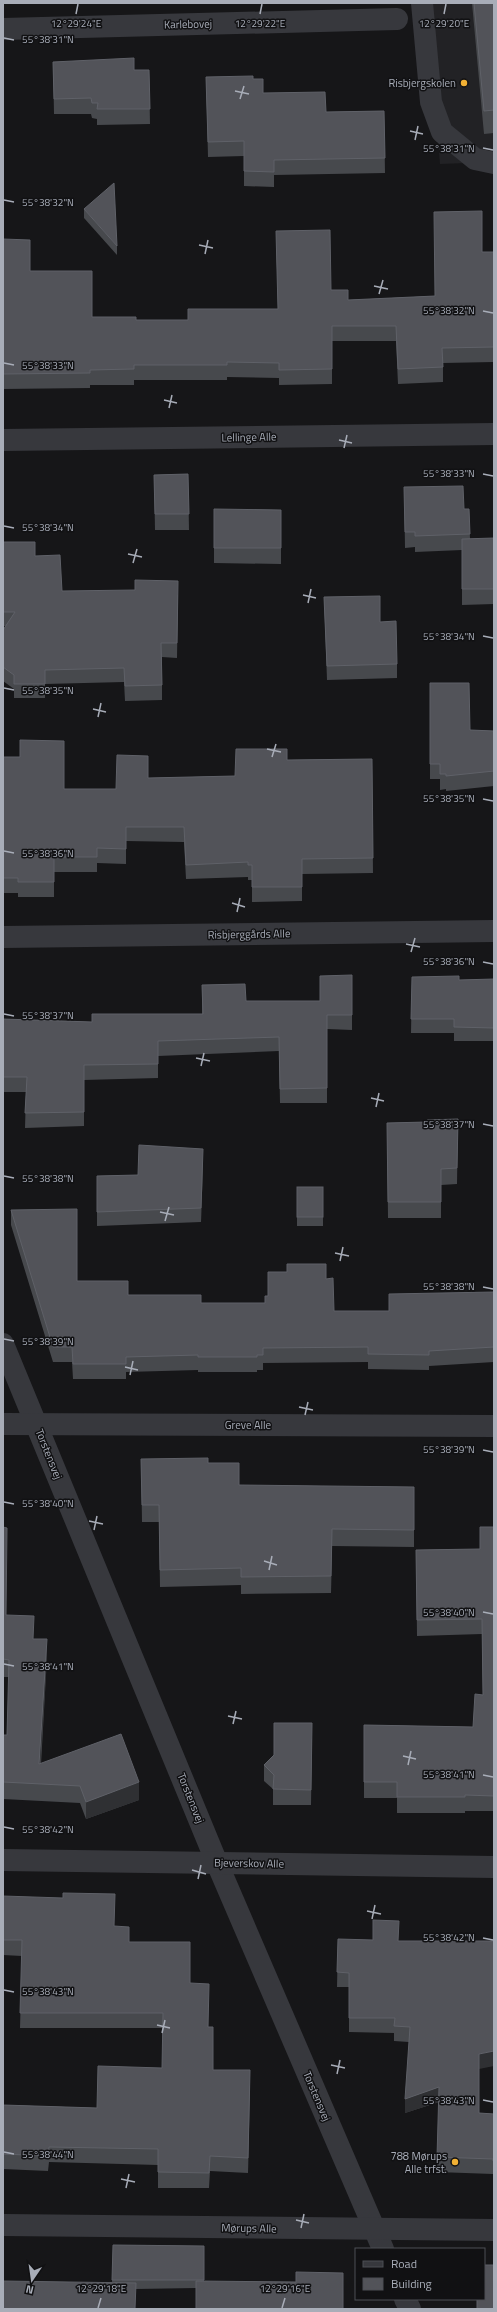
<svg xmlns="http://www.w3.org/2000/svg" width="497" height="2312" font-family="'Titillium Web',sans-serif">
  <rect width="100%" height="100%" fill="#161618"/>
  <polygon fill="#222225" points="427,3 494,3 494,162 440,164"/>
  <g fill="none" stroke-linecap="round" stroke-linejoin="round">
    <g stroke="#37383d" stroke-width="22">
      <polyline points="422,3 431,102 442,132 475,159 494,163"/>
      <polyline points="3,29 397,19"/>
      <polyline points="3,440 494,434"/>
      <polyline points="3,937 494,931"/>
      <polyline points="3,1344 217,1863 383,2249"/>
      <polyline points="3,1424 494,1426"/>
      <polyline points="3,1860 494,1867"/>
      <polyline points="3,2225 494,2230"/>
      <polyline points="405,2299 410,2309"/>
    </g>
  </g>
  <g fill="#47494d">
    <polygon points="472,3 494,3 494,133 484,134"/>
    <polygon points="53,62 134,70 149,70 150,124 97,125 97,119 92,118 91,114 54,114"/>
    <polygon points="206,77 253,79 263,93 326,112 384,111 385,173 274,175 274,187 244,186 244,156 208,157"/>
    <polygon points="84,209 117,246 117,255 84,218"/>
    <polygon points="276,231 331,290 348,300 435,296 482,252 494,252 494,362 443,363 443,382 398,384 396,341 332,341 332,384 279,385 279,378 227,377 227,380 134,380 134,385 90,385 90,388 3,389 3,239 30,271 92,317 136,320 188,320 278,309"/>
    <polygon points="188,474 189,530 155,530 154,475"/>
    <polygon points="404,487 464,509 469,509 470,539 494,538 494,604 462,605 462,550 415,552 415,547 405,548"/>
    <polygon points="214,509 281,510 281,564 214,563"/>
    <polygon points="3,542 35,556 62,591 178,595 177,658 162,657 162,700 125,701 124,682 45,684 45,698 14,698 14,689 3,681 3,630 6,626 3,626"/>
    <polygon points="324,597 380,622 397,664 397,678 327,680"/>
    <polygon points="430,683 470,730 494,731 494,786 446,791 446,789 440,790 440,779 430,779"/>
    <polygon points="3,757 64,789 116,789 148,778 235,776 287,760 372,759 373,873 302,874 302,901 252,902 252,880 248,880 248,877 186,879 184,842 126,841 126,864 97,863 97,872 54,872 54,897 18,897 18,893 3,893"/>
    <polygon points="352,975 352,1030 327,1029 327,1103 280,1103 279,1051 158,1056 158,1078 84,1080 84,1126 25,1128 26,1092 3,1092 3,1019 92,1022 202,1014 202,985 246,1001 320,1001"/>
    <polygon points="412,977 459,980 494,979 494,1041 454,1041 454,1033 411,1033"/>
    <polygon points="458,1119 457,1184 441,1185 441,1218 388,1218 387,1123 427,1122"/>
    <polygon points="203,1164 201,1222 97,1226 97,1176 138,1175"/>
    <rect x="297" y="1187" width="26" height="39"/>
    <polygon points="11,1210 77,1281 128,1295 201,1303 265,1303 268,1296 326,1279 334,1311 389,1311 494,1292 494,1362 429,1366 429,1370 368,1369 368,1362 263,1363 263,1370 257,1370 257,1372 198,1372 198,1370 126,1372 126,1379 73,1379 72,1362 53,1362 11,1225"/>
    <polygon points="141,1459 208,1463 239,1485 414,1487 414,1547 332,1546 331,1593 241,1594 241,1585 160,1587 159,1522 142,1522"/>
    <polygon points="3,1527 6,1615 33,1639 47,1657 41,1764 139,1800 86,1819 80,1803 3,1799 3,1735 7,1735 9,1677 3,1677"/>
    <polygon points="494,1527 494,1811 465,1811 465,1813 397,1813 397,1798 364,1798 364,1725 473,1727 483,1695 482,1634 417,1636 416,1550 480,1549"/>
    <polygon points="312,1739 311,1805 273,1805 273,1789 264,1781 264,1765 274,1755"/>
    <polygon points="3,1896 114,1926 129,1942 190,1983 208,2027 213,2070 250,2086 248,2173 210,2171 209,2188 158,2188 158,2165 49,2162 48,2171 3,2169 3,2105 97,2108 162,2068 163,2028 20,2028 22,1956 3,1955"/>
    <polygon points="338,1939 398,1941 479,2069 479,2113 494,2114 494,2176 493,2176 493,2174 437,2172 439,2102 405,2113 409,2042 394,2041 394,2033 349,2032 349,1987 337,1987"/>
    <polygon points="113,2245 204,2246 204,2281 343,2309 196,2288 136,2289 112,2282"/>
  </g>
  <g fill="#2f3033">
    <polygon points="203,1149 203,1164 201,1222 201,1208"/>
    <polygon points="332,1529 332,1546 331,1593 331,1576"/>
    <polygon points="47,1639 47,1657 39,1781 39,1764"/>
    <polygon points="139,1782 139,1800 86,1819 86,1802"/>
    <polygon points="494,2051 494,2066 479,2069 479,2054"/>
    <polygon points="250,2070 250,2086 248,2173 248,2158"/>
    <polygon points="439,2087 439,2102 405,2113 405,2099"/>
  </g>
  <g fill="#525359" stroke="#5f6168">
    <polygon points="474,3 494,3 494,110 484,111"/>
    <polygon points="134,58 134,70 149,70 150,109 97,109 98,103 92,103 91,98 54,99 53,62"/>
    <polygon points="253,76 253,79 263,79 263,93 325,92 326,112 384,111 385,158 274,160 274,172 244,171 244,141 208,142 206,77"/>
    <polygon points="114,183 117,246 84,209"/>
    <polygon points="482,211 482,252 494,252 494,347 442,348 443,367 398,369 396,326 332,326 332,369 279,370 279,363 227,362 227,365 134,365 134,369 90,370 90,373 3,374 3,239 30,240 30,271 92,271 92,317 136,317 136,320 188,320 188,309 278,309 276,231 330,230 331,290 348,290 348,300 435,296 434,212"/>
    <polygon points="188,474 189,514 155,514 154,475"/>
    <polygon points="463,486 464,509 469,509 470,534 415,536 415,532 405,532 404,487"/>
    <polygon points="214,509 281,510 281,548 214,548"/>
    <polygon points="494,538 494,589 462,589 462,539"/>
    <polygon points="3,542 35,542 35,556 60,555 62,591 135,590 135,580 178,581 177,643 161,643 162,685 125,686 124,668 45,670 45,684 14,684 14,675 3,667 3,630 15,612 3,612"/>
    <polygon points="380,596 380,622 396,621 397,664 327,666 324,597"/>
    <polygon points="430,683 469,683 470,730 494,731 494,771 446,776 446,774 440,774 440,764 430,764"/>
    <polygon points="20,740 64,741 64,789 116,789 117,755 148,756 148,778 235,776 236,749 287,749 287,760 372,759 373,858 302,859 302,887 252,887 252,865 248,865 248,862 186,865 184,827 126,827 126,849 97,848 97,857 54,857 54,882 18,882 18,878 3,878 3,757 20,757"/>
    <polygon points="352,975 352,1015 327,1015 327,1088 280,1089 279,1037 158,1041 158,1064 84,1065 84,1112 25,1113 27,1077 3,1077 3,1019 92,1022 92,1014 203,1014 202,985 245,984 246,1001 320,1001 320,976"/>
    <polygon points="459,976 459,980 494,979 494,1028 454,1027 454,1019 411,1019 412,977"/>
    <polygon points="458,1119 457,1168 441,1169 441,1202 388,1202 387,1123 427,1122 427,1120"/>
    <polygon points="139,1145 203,1149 201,1208 97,1212 97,1176 138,1175"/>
    <rect x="297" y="1187" width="26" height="30"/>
    <polygon points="77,1209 77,1281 128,1281 128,1295 201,1295 201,1303 265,1303 265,1296 268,1296 268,1272 287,1272 287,1264 326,1264 326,1279 333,1278 334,1311 389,1311 389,1294 494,1292 494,1347 429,1351 429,1355 368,1354 368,1347 263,1348 263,1355 257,1355 257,1357 198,1357 198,1355 126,1357 126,1364 73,1364 72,1347 53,1347 11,1210"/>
    <polygon points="208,1458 208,1463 239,1463 239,1485 414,1487 414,1530 332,1529 331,1576 241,1577 241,1568 160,1570 159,1505 142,1505 141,1459"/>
    <polygon points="3,1527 7,1528 6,1615 34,1616 33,1639 47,1639 39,1764 121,1734 139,1782 86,1802 80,1786 3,1782 3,1735 7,1735 9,1660 3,1659"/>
    <polygon points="480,1527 494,1527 494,1796 465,1795 465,1797 397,1797 397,1782 364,1782 364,1725 473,1727 475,1694 483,1695 482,1619 417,1620 416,1550 480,1549"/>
    <polygon points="274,1723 312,1723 311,1790 273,1789 274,1775 264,1765 274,1755"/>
    <polygon points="63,1893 115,1894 114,1926 129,1927 129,1942 190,1942 190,1983 209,1984 208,2027 213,2027 213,2070 250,2070 248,2158 210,2156 209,2173 158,2172 158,2149 49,2147 48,2156 3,2154 3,2105 97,2108 98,2066 162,2068 163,2013 20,2013 22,1940 3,1940 3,1896 63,1898"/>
    <polygon points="373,1920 399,1921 398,1941 494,1941 494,2051 479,2054 479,2113 494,2114 494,2161 493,2161 493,2159 437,2157 439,2087 405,2099 410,2027 394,2026 395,2018 349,2018 349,1973 337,1972 338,1939 373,1940"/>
    <polygon points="113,2245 204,2246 204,2280 112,2280"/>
    <polygon points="484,2265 494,2265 494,2309 477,2309 477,2299 484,2299"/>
    <polygon points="296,2272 343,2273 343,2309 196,2309 196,2281 296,2282"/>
    <polygon points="3,2281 136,2283 135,2309 3,2309"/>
  </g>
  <path fill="none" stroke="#a8adb8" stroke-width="1.5" d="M76,14L78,4M260,14L262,4M444,14L446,4M4,38L14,40M235,91L249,94M240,99L244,86M410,131L423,134M415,140L418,126M483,148L493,150M4,200L14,202M199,245L213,248M205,254L208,240M374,286L388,289M379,294L383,280M483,311L493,313M4,363L14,365M164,400L177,403M169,408L172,395M339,440L352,443M344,448L347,435M483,474L493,476M4,526L14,528M128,554L142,557M133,563L137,549M303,595L316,598M308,603L311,589M483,636L493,638M4,688L14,690M93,709L106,712M98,717L101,703M267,749L281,752M272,757L276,744M483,799L493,801M4,851L14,853M232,903L245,907M237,912L240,898M406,944L420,947M411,952L415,938M483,962L493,964M4,1014L14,1016M196,1058L210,1061M201,1066L204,1053M371,1098L384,1101M376,1107L379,1093M483,1124L493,1126M4,1176L14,1178M160,1212L174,1215M165,1221L169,1207M335,1253L349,1256M340,1261L343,1247M483,1287L493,1289M4,1339L14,1341M125,1367L138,1370M130,1375L133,1361M299,1407L313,1410M305,1415L308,1402M483,1450L493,1452M4,1502L14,1504M89,1521L103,1524M94,1530L97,1516M264,1561L277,1565M269,1570L272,1556M483,1612L493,1614M4,1664L14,1666M228,1716L242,1719M233,1724L236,1711M403,1756L416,1759M408,1765L411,1751M483,1775L493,1777M4,1827L14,1829M192,1870L206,1874M198,1879L201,1865M367,1911L381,1914M372,1919L375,1905M483,1938L493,1940M4,1990L14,1992M157,2025L170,2028M162,2033L165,2020M331,2065L345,2068M337,2074L340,2060M483,2100L493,2102M4,2152L14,2154M121,2179L135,2182M126,2188L129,2174M296,2220L309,2223M301,2228L304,2214M98,2308L101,2298M282,2308L285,2298"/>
  <g fill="#f2b134" stroke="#111113" stroke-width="1.5">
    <circle cx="464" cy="83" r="4"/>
    <circle cx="455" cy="2162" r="4"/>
  </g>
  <g text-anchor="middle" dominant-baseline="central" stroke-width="3" stroke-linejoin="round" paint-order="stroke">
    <g font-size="11" fill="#a8adb8" stroke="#111113">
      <text transform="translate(188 24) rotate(-1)">Karlebovej</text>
      <text transform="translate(249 437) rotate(-1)">Lellinge Alle</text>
      <text transform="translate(249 934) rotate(-1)">Risbjerggårds Alle</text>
      <text x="248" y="1425">Greve Alle</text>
      <text transform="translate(49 1454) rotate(68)">Torstensvej</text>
      <text transform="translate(191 1798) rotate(68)">Torstensvej</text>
      <text transform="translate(249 1863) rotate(1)">Bjeverskov Alle</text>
      <text transform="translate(317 2096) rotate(67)">Torstensvej</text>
      <text transform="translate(249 2228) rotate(1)">Mørups Alle</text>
    </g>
    <g font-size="11" fill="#a8adb8" stroke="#111113" text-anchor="end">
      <text x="456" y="83">Risbjergskolen</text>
      <text x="447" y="2156">788 Mørups<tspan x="447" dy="13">Alle trfst.</tspan></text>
    </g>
  </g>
  <g font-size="10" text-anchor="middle" fill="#a8adb8" stroke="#111113" stroke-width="3" stroke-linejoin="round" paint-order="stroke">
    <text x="76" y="27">12°29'24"E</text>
    <text x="260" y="27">12°29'22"E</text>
    <text x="444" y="27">12°29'20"E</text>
    <text x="48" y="43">55°38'31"N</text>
    <text x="449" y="152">55°38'31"N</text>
    <text x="48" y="206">55°38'32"N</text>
    <text x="449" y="314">55°38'32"N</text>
    <text x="48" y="369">55°38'33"N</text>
    <text x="449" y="477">55°38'33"N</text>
    <text x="48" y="531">55°38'34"N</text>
    <text x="449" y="640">55°38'34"N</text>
    <text x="48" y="694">55°38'35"N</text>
    <text x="449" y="802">55°38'35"N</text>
    <text x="48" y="857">55°38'36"N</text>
    <text x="449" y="965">55°38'36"N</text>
    <text x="48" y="1019">55°38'37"N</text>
    <text x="449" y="1128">55°38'37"N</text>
    <text x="48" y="1182">55°38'38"N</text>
    <text x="449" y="1290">55°38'38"N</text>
    <text x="48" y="1345">55°38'39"N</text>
    <text x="449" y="1453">55°38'39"N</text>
    <text x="48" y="1507">55°38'40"N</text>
    <text x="449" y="1616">55°38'40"N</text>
    <text x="48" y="1670">55°38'41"N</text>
    <text x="449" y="1778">55°38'41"N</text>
    <text x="48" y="1833">55°38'42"N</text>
    <text x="449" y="1941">55°38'42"N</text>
    <text x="48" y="1995">55°38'43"N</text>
    <text x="449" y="2104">55°38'43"N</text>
    <text x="48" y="2158">55°38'44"N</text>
    <text x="101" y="2292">12°29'18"E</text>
    <text x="285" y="2292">12°29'16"E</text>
  </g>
  <rect width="497" height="2312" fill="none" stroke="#a8adb8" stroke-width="8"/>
  <rect x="355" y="2248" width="130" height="52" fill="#111113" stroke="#4d4f55"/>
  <rect x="363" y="2261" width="20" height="6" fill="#37383d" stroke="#4d4f55"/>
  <text x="391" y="2268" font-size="12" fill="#a8adb8">Road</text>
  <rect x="363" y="2278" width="20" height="12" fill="#525359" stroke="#4d4f55"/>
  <text x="391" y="2288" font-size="12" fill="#a8adb8">Building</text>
  <g transform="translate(32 2280) rotate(193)" stroke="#111113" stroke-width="3" paint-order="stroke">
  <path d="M0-3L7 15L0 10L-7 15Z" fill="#a8adb8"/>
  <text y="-6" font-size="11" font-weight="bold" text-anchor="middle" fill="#a8adb8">N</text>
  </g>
</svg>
